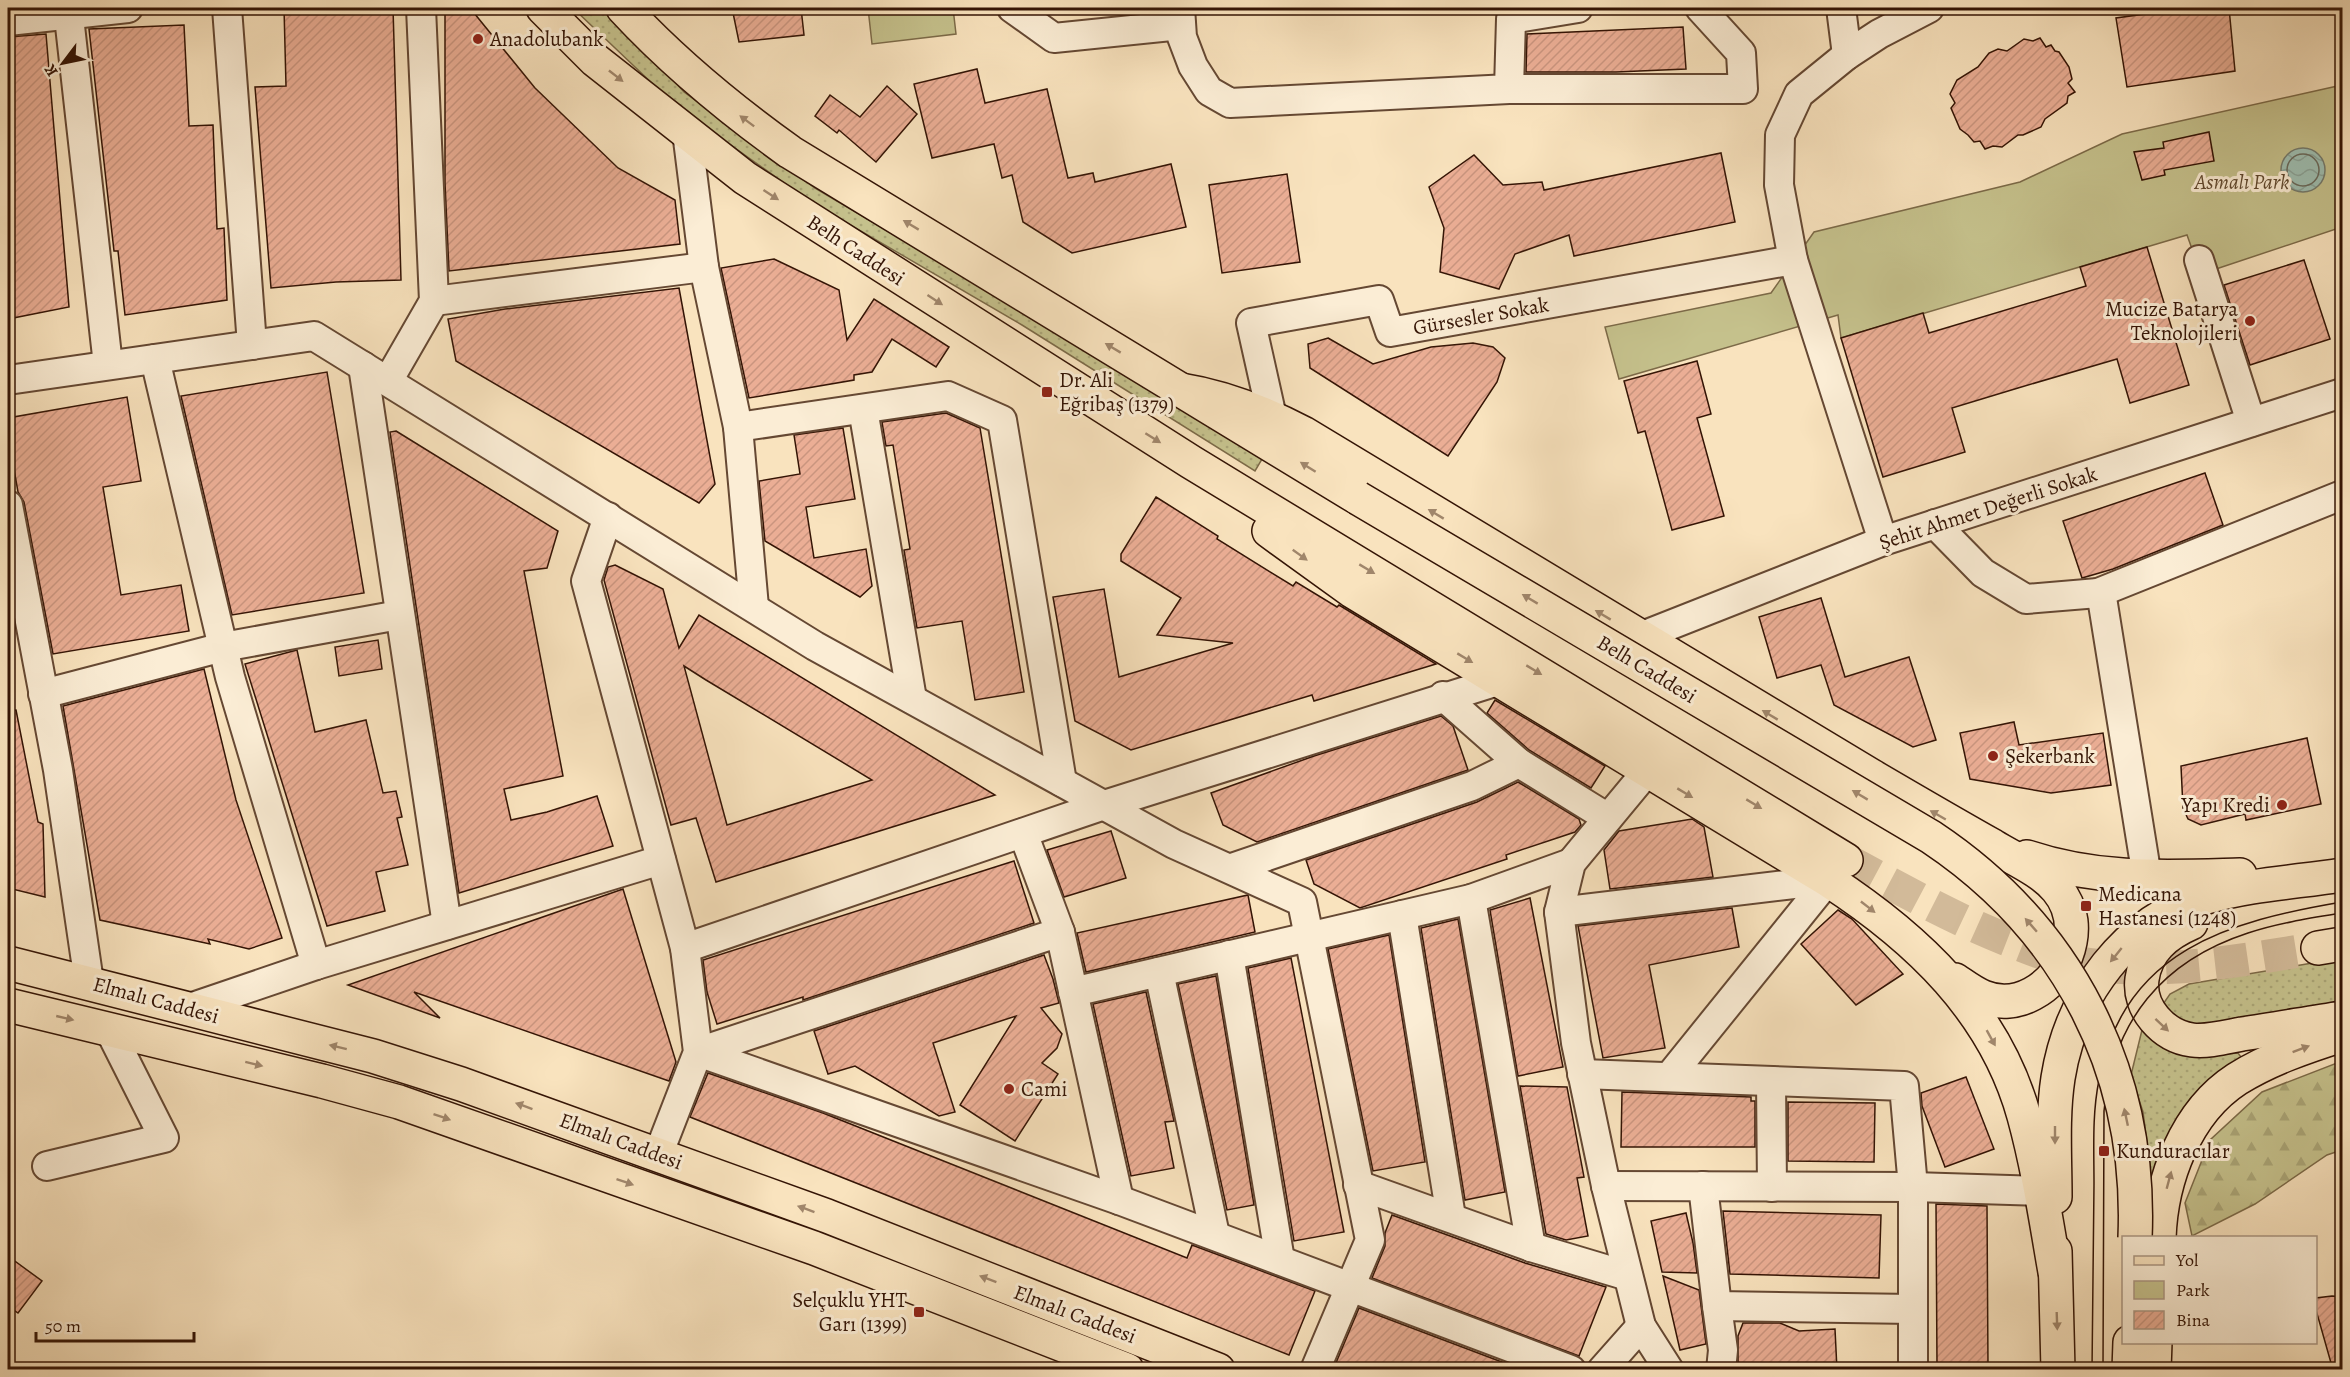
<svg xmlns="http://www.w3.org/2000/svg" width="2350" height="1377" font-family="Alegreya,serif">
  <defs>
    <pattern id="grass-dots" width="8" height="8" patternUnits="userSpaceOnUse" patternTransform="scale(1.5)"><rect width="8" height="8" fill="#c5c18c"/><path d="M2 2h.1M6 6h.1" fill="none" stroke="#aaa577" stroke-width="1.8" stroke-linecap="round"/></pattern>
    <pattern id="forest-firs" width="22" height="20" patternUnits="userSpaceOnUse" patternTransform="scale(1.5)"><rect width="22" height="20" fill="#c5c18c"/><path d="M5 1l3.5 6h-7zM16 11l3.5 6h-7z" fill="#aaa577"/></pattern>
    <pattern id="water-waves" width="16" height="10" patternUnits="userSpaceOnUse" patternTransform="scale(1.5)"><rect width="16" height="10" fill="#9ebeb1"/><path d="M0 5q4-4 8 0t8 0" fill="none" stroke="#89a297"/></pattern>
    <pattern id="building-hatch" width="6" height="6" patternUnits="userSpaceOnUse" patternTransform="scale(1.5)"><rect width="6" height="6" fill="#ebae95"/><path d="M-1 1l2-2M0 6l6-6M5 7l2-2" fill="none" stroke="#ca957f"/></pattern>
  </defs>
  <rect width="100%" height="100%" fill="#f9e3be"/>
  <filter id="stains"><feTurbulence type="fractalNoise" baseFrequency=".00333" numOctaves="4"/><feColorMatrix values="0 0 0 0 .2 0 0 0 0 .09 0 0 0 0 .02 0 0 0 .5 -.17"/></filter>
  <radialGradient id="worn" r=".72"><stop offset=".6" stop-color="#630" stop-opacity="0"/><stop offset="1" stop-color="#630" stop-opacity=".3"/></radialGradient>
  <g fill="url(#grass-dots)" stroke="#7c6a48" stroke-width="1.5">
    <polygon points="573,8 608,8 684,92 815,188 1265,454 1255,471 1022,325 811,202 677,107"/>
    <polygon points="2342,958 2342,1011 2197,1033 2161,1007 2170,994 2189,984"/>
    <polygon points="2142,1030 2215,1055 2238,1053 2244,1061 2153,1189 2143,1112 2131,1075"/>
  </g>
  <polygon fill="url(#forest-firs)" stroke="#7c6a48" stroke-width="1.5" points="2342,1061 2342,1150 2327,1155 2255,1204 2192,1236 2185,1203 2210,1140 2262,1092"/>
  <g fill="#c5c18c" stroke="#7c6a48" stroke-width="1.5">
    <polygon points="868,8 953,8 956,34 872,44"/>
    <polygon points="2342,85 2342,227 2201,274 2187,235 1841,338 1838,315 1619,379 1605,327 1771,293 1814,232 2020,182 2122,134"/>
  </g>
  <circle fill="url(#water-waves)" stroke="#747a6c" stroke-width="1.5" cx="2303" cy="170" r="22"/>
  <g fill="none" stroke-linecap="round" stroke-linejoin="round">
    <circle stroke="#69695b" stroke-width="1.5" cx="2303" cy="170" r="16"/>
  </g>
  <g fill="url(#building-hatch)" stroke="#341405" stroke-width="1.5" fill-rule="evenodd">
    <polygon points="284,8 393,8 401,280 336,282 271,288 255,87 286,86"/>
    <polygon points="445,8 470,8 535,88 618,168 675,200 680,244 449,271 445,183"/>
    <polygon points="732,8 801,8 804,35 739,42"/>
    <polygon points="2190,8 2229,8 2235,71 2127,87 2116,18"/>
    <polygon points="184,25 189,126 213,125 217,229 224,228 227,300 125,315 118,251 114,251 89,29"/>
    <polygon points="1683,27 1686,69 1616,72 1526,72 1527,34"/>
    <polygon points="46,34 69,307 8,319 8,37"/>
    <polygon points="2040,38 2046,47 2051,45 2055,51 2059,52 2069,67 2072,79 2068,83 2075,92 2068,96 2067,103 2045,119 2041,127 2023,135 2018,135 2002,147 1993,146 1985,149 1980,141 1974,142 1968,135 1960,129 1951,108 1955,103 1950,94 1957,80 1978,67 1989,53 1998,49 2007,51 2024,39 2033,41"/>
    <polygon points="977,69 985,103 1047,89 1068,178 1093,173 1095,182 1171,164 1186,227 1072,253 1023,222 1012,175 1002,178 994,144 932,158 914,84"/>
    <polygon points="887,86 917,114 876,162 839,130 837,133 815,116 830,95 860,117"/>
    <polygon points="2209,132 2214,161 2164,170 2165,175 2142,180 2134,152 2164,148 2163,142"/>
    <polygon points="1721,153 1735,222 1574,256 1569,235 1515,254 1499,289 1440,272 1444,228 1429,187 1474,155 1503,185 1542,182 1544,190"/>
    <polygon points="1287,174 1300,262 1222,273 1209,185"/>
    <polygon points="2147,247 2189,385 2130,403 2117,359 2018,388 1952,408 1965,452 1883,477 1841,338 1923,313 1929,333 2086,286 2080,267"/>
    <polygon points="774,259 839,290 847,340 874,299 949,347 936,367 892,339 872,372 854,375 854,380 749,398 721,268"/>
    <polygon points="2304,260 2330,339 2250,365 2224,285"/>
    <polygon points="679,288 715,484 699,503 456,361 448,319 505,309"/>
    <polygon points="1328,338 1373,364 1431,347 1473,343 1493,347 1505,358 1497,382 1448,456 1310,368 1308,344"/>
    <polygon points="1697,361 1711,414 1697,418 1724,516 1672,530 1645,431 1638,433 1624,381"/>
    <polygon points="327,372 364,593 232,615 181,396"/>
    <polygon points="127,397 141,481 103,487 121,595 181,585 189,631 53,654 24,502 18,492 8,435 8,418"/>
    <polygon points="946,413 980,428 1024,692 975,700 962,621 917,628 904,550 910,549 893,445 886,446 882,422"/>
    <polygon points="843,428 855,499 806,507 814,558 866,549 872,586 860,597 765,541 759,481 800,474 794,435"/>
    <polygon points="396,431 558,531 547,568 524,571 563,776 504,789 511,820 547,812 597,796 613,846 459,893 390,432"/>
    <polygon points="2205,473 2223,525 2113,569 2082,578 2063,521"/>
    <polygon points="1156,497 1218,536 1217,539 1293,586 1296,582 1337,607 1339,605 1436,664 1314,701 1312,695 1131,750 1075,721 1053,597 1104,589 1119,677 1233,643 1157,635 1181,598 1121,561 1121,554"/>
    <path d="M615,565L663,589L679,648L699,615L995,795L716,882L696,818L671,825L604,580L608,567ZM684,666L706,680L872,780L727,825Z"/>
    <polygon points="1821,598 1845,677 1909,657 1936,740 1913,747 1834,705 1821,665 1777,678 1759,617"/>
    <polygon points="378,640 382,669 339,676 335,647"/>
    <polygon points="297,650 315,732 366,720 383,793 396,791 402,817 397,818 408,865 376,872 385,911 327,926 245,664"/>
    <polygon points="204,669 236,800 282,938 249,949 208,939 210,944 100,920 63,706"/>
    <polygon points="1495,700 1605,766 1591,788 1529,750 1487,713"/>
    <polygon points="16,710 38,822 43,824 45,897 8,888 8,711"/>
    <polygon points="1441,716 1453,726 1468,770 1257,842 1223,825 1211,793 1314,756"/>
    <polygon points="2014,722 2019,745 2103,733 2111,785 2051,793 1970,779 1960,733"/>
    <polygon points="2307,738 2321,804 2246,820 2245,814 2201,825 2188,819 2183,808 2181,766"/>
    <polygon points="1518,782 1579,819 1581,825 1575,832 1506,855 1507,859 1360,908 1314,884 1306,860 1477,802"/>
    <polygon points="1692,819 1704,827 1713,877 1610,889 1604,850 1619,831"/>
    <polygon points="1111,831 1126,878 1064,897 1047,850"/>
    <polygon points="1014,861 1034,923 803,1000 803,997 717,1024 707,992 703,960"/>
    <polygon points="623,889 676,1062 669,1081 414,992 440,1018 348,985"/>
    <polygon points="1248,895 1255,932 1086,972 1077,933"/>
    <polygon points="1530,898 1563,1067 1518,1076 1490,910"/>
    <polygon points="1732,908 1739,947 1649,965 1665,1048 1603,1058 1578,926"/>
    <polygon points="1838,910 1852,919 1903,974 1856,1005 1801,944"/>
    <polygon points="1458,919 1505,1192 1465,1200 1421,928"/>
    <polygon points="1389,935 1425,1162 1373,1171 1328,949"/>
    <polygon points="1044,955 1053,979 1059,1003 1041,1008 1062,1034 1057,1048 1042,1063 1058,1074 1015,1141 960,1105 1016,1016 933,1043 955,1112 939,1116 855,1066 828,1074 814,1031"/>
    <polygon points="1291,958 1344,1232 1294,1241 1248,968"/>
    <polygon points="1216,976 1254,1205 1227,1210 1178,984"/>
    <polygon points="1146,992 1174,1121 1165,1122 1174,1168 1131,1176 1093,1004"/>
    <polygon points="708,1073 823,1113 1187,1258 1192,1245 1315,1291 1289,1355 690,1117"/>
    <polygon points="1966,1077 1994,1149 1945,1167 1922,1106 1921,1093"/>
    <polygon points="1520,1086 1567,1087 1584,1177 1577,1178 1588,1236 1566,1240 1546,1234"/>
    <polygon points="1622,1092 1751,1097 1751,1101 1755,1101 1755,1147 1621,1147"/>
    <polygon points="1788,1102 1875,1103 1874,1162 1788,1161"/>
    <polygon points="1936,1204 1987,1206 1988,1366 1937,1366"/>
    <polygon points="1723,1211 1881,1215 1879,1278 1730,1274"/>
    <polygon points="1686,1213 1693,1243 1697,1273 1662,1272 1651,1221"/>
    <polygon points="1392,1215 1525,1263 1606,1287 1579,1356 1372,1278 1385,1246 1385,1233"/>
    <polygon points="8,1256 42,1281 18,1313 8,1306"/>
    <polygon points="1663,1276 1699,1290 1706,1344 1680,1350"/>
    <polygon points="2332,1296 2343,1297 2343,1370 2333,1370 2316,1310 2316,1298"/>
    <polygon points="1359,1308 1523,1370 1333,1370"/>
    <polygon points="1743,1323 1780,1323 1799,1331 1835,1329 1837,1370 1758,1370 1738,1362 1738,1336"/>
  </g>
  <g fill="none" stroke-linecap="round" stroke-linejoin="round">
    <path stroke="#d2ba99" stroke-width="33" stroke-dasharray="33 16" stroke-linecap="butt" d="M1846,860C1901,889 1955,920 2013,942C2033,950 2053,958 2074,962C2155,977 2237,961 2318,948"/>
    <g stroke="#654833" stroke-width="32">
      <g id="minor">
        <polyline points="68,8 108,365"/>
        <polyline points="227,8 252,345"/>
        <polyline points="1012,8 1054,38 1181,25"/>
        <polyline points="1180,8 1182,37 1193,66 1209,91 1230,103 1509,89 1511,19 1578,8"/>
        <polyline points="1841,8 1847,55"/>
        <polyline points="8,21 128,8"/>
        <polyline points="1509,89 1743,89 1741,53 1700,8"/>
        <polyline points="687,132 704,267 738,427 754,607"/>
        <polyline points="2199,260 2251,422"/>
        <polyline points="434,301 704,267"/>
        <polyline points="155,359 230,677 316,965"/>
        <polyline points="363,366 447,925"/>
        <polyline points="8,380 314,336 815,646 1174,844 1302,902 1370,1240 1315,1370"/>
        <polyline points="388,381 434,301 421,8"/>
        <polyline points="863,409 912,699"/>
        <polyline points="1272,417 1251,323 1379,300 1390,332 1793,260"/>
        <polyline points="738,427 948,396 1002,420 1062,782"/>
        <polyline points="8,505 58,770 89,982"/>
        <polyline points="608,517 586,581 685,948 698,1052 658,1155"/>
        <polyline points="1935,524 1983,573 2026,599 2098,593 2342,495"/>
        <polyline points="1883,541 1793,260 1779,185 1780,135 1799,94 1847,55 1879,34 1929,8"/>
        <polyline points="2098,593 2103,604 2147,877"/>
        <polyline points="1640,637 1883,541 2342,393"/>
        <polyline points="43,694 223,647 399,615"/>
        <polyline points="1519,763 1608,818"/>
        <polyline points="1648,770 1571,863 1559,912 1576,1043 1606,1186 1641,1326 1669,1370"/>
        <polyline points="1023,833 1060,932 698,1052 1119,1200 1571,1370"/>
        <polyline points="1232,868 1472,786 1519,763 1443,696"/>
        <polyline points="1471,899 1531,1247"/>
        <polyline points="1559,912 1828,880"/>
        <polyline points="1402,915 1451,1217"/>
        <polyline points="1060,932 1119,1200"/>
        <polyline points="685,948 1104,805 1501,680"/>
        <polyline points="1229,955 1280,1260"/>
        <polyline points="1159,972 1215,1235"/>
        <polyline points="1073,992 1471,899 1571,863"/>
        <polyline points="187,1009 316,965 661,860"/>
        <polyline points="1582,1074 1904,1086 1913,1187 1913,1370"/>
        <polyline points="1669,1077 1828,880"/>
        <polyline points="1771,1081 1772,1187"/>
        <polyline points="47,1166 164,1138 109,1029"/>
        <polyline points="1358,1185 1531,1247 1628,1276"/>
        <polyline points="1606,1186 1913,1187 2041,1191"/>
        <polyline points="1703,1186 1717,1306 1913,1309"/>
        <polyline points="1717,1306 1723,1350 1721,1370"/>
        <polyline points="1602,1370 1641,1326"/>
      </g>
    </g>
    <g stroke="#341405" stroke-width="36">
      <g id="major">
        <polyline points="543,8 595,60 745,178 1191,462 1846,860"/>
        <path d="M623,8C673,62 730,109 790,152L1358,498"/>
        <path d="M1181,390C1225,397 1263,412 1303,433C1492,548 1681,662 1870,775C1911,799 1952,823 1993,846C2014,859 2041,870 2057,889C2073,908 2075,932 2066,956C2053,988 2017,1011 1983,997C1973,993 1964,986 1955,980"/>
        <path d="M1269,531L1352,591L1828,880C1917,938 1995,1011 2024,1116C2038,1167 2046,1220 2055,1272"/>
        <path d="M2027,857C2099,881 2166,877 2240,875"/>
        <path d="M2191,923C2166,934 2146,950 2142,979C2138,1008 2163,1036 2192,1040C2208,1042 2226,1037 2242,1034C2276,1029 2309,1023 2342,1018"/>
        <polyline points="2318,948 2342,944"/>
        <polyline points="8,963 373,1056 461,1084 827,1216 1218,1370"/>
        <polyline points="8,1005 322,1081 399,1102 814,1248 1127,1370"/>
        <path d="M2055,1197C2055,1158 2052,1117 2058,1078C2071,996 2126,920 2207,897C2250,884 2298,882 2342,875"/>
        <path d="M2159,1238C2161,1179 2186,1112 2237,1079C2269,1059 2307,1046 2342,1035"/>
        <polyline points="2055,1251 2058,1370"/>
        <polyline points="2129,1370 2130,1342"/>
        <polyline points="2154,1370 2155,1342"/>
      </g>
    </g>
    <use href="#minor" stroke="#fbedd5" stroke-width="28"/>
    <use href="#major" stroke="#f9e3be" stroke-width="33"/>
    <g stroke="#341405" stroke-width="1.5">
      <path d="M2092,1370C2093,1308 2093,1246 2094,1184C2094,1149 2092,1114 2099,1080C2123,950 2230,921 2342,902"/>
      <path d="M2103,1370L2104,1111C2113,1021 2162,961 2248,933C2278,923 2311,918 2342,913"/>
    </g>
    <g stroke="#341405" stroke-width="36" stroke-linecap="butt">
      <path id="major-bridge" d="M1358,498L1931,837C2069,929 2142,1072 2135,1238"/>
    </g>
    <use href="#major-bridge" stroke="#f9e3be" stroke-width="33"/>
  </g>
  <defs><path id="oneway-solid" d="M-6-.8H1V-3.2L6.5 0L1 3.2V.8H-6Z" transform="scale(1.5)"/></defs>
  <g fill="#a0866b">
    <use href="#oneway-solid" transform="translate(616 76) rotate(38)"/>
    <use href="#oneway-solid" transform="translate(747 121) rotate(-143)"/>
    <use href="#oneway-solid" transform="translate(771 195) rotate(33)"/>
    <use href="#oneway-solid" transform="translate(911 225) rotate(-149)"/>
    <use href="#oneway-solid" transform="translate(935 300) rotate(33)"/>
    <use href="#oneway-solid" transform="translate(1113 348) rotate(-149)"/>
    <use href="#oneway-solid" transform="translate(1153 438) rotate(32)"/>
    <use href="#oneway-solid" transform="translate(1308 467) rotate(-148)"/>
    <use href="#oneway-solid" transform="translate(1436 514) rotate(-149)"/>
    <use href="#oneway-solid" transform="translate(1300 555) rotate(36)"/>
    <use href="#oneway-solid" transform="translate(1367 569) rotate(31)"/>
    <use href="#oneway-solid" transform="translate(1530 599) rotate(-149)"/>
    <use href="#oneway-solid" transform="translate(1603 615) rotate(-149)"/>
    <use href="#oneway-solid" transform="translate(1465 658) rotate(31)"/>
    <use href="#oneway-solid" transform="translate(1534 670) rotate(31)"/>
    <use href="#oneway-solid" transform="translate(1770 715) rotate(-149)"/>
    <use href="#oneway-solid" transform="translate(1685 793) rotate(31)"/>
    <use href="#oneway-solid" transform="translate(1860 795) rotate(-149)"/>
    <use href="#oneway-solid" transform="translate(1754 804) rotate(31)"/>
    <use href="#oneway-solid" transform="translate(1938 815) rotate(-150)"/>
    <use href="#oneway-solid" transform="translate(1868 907) rotate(38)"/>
    <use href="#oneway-solid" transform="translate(2031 925) rotate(-131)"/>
    <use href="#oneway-solid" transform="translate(2116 955) rotate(129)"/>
    <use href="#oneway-solid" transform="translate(65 1018) rotate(13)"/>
    <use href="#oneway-solid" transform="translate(2162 1025) rotate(43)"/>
    <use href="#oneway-solid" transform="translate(1991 1038) rotate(61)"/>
    <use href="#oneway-solid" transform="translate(338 1047) rotate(-166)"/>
    <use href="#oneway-solid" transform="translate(2301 1049) rotate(-21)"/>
    <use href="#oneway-solid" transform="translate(254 1064) rotate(14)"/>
    <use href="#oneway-solid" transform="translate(524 1106) rotate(-160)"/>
    <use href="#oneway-solid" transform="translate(442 1117) rotate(19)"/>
    <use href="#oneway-solid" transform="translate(2126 1117) rotate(-102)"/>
    <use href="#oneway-solid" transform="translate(2055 1135) rotate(90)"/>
    <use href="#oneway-solid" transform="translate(2169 1180) rotate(-75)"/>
    <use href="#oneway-solid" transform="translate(625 1182) rotate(19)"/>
    <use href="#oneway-solid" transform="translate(806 1209) rotate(-160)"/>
    <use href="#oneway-solid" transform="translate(988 1279) rotate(-159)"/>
    <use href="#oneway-solid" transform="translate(2057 1321) rotate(88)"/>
  </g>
  <g fill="#8f2418" stroke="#fbedd5" stroke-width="2">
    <circle cx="478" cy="39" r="6"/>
    <circle cx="2250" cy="321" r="6"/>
    <rect x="1041" y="386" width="12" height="12" rx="3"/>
    <circle cx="1993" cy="756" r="6"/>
    <circle cx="2282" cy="805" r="6"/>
    <rect x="2080" y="900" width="12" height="12" rx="3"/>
    <circle cx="1009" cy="1089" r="6"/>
    <rect x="2098" y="1145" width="12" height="12" rx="3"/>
    <rect x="913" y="1306" width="12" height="12" rx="3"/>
  </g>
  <g text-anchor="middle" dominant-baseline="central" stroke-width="6" stroke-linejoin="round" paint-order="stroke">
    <g font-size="21" fill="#341405" stroke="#fbedd5" text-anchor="start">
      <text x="490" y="39">Anadolubank</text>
      <text x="2238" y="309" text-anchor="end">Mucize Batarya<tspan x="2238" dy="24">Teknolojileri</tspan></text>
      <text x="1059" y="380">Dr. Ali<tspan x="1059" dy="24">Eğribaş (1379)</tspan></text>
      <text x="2005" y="756">Şekerbank</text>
      <text x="2270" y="805" text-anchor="end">Yapı Kredi</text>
      <text x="2098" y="894">Medicana<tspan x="2098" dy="24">Hastanesi (1248)</tspan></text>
      <text x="1021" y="1089">Cami</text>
      <text x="2116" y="1151">Kunduracılar</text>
      <text x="907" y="1300" text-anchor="end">Selçuklu YHT<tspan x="907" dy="24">Garı (1399)</tspan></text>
    </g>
    <g font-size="21" font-style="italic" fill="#60482e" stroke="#fbedd5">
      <text x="2242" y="182">Asmalı Park</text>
    </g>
    <g font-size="21" fill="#341405" stroke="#fbedd5">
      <text transform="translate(856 250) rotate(33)">Belh Caddesi</text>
      <text transform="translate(1481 316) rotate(-10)">Gürsesler Sokak</text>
      <text transform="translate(1988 508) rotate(-18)">Şehit Ahmet Değerli Sokak</text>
      <text transform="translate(1647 669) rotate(31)">Belh Caddesi</text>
      <text transform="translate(156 1000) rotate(15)">Elmalı Caddesi</text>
      <text transform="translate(621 1141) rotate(20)">Elmalı Caddesi</text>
      <text transform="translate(1075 1314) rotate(21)">Elmalı Caddesi</text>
    </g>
  </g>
  <rect width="2350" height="1377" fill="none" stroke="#f9e3be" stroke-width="30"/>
  <rect x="9" y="9" width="2332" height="1359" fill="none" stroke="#341405" stroke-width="3"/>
  <rect x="15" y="15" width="2320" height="1347" fill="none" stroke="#341405" stroke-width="1.5"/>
  <rect x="2122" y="1236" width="195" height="108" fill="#fbedd5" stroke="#ab9682" stroke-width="1.5"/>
  <rect x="2134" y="1256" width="30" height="9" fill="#f9e3be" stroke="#ab9682" stroke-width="1.5"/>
  <text x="2176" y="1266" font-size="18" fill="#341405">Yol</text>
  <rect x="2134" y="1281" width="30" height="18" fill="#c5c18c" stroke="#ab9682" stroke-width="1.5"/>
  <text x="2176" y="1296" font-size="18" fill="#341405">Park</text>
  <rect x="2134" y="1311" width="30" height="18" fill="url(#building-hatch)" stroke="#ab9682" stroke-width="1.5"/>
  <text x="2176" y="1326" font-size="18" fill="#341405">Bina</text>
  <g transform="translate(63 63) rotate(238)" stroke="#fbedd5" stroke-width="4.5" paint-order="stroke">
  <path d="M0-4.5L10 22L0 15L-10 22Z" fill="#341405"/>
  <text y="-9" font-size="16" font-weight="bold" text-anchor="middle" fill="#341405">K</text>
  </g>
  <path d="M36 1332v9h158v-9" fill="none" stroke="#341405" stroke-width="3"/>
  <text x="45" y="1332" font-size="18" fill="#341405" stroke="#fbedd5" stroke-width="4.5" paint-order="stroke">50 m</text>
  <rect width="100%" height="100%" filter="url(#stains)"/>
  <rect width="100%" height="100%" fill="url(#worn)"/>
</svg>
